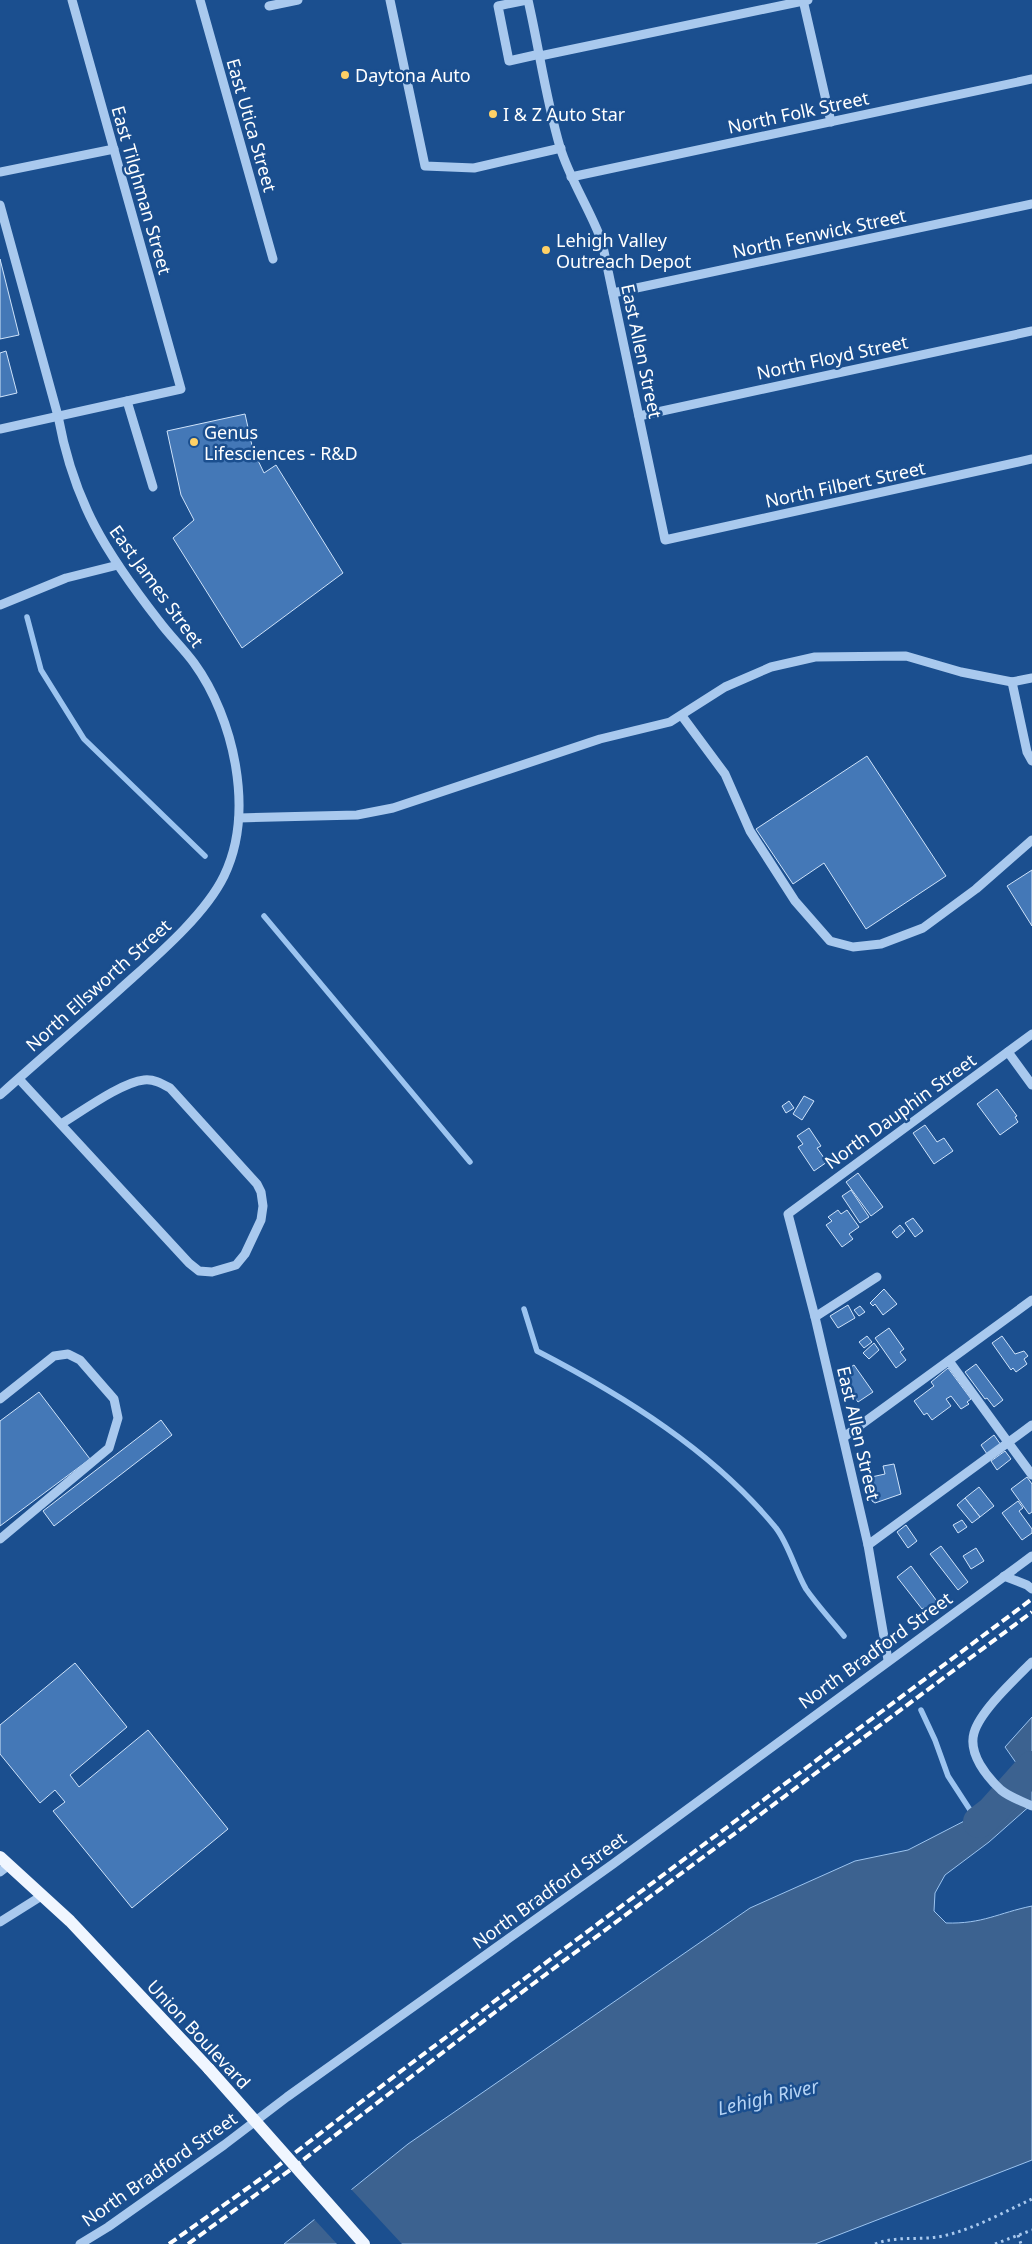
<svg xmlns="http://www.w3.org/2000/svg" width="1032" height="2244" font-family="'Noto Sans',sans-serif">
  <rect width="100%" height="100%" fill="#1b4f8f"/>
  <path fill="#3c6290" stroke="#9cc4f0" d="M1032,1717V1804L989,1842L945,1875L935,1893L934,1911L946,1923C983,1924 998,1913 1032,1906V2160L815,2244H284L408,2144L750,1908L855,1861L908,1850L974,1816L1028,1780L1005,1747Z"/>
  <polygon fill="#1b4f8f" points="350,2188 402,2244 337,2244 313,2218"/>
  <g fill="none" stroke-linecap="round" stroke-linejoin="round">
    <g stroke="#9cc4f0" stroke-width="5.5">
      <polyline points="27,617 41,670 84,739 205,856"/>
      <polyline points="264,916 470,1162"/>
      <path d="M524,1309L537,1351C624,1396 713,1451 776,1528C789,1545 795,1570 806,1589C817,1605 832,1621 844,1636"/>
      <polyline points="921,1710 935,1740 948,1776 974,1816 975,1822"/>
    </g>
    <polyline stroke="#3c6290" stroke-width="32" points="979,1822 992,1812 1032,1767"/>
  </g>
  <g fill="#4478b7" stroke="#cfe3fa">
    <polygon points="0,259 19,335 0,339"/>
    <polygon points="6,351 17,393 0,397 0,353"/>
    <polygon points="245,414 253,450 264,473 276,465 343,573 242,648 173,538 194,520 181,495 167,431"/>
    <polygon points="867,756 946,876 866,929 824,863 793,884 756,829"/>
    <polygon points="1032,870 1032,926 1007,886"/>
    <polygon points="997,1089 1017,1116 1015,1117 1018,1122 1000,1135 977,1104"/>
    <polygon points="804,1096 814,1101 802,1120 793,1114"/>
    <polygon points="789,1101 794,1108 786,1113 782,1106"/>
    <polygon points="925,1125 937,1142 944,1138 953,1151 934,1164 913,1133"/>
    <polygon points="809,1128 821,1146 817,1148 827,1162 814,1171 798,1147 803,1144 797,1136"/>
    <polygon points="858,1173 883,1207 871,1216 846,1182"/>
    <polygon points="851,1190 869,1217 860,1223 842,1196"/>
    <polygon points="838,1210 841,1214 847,1210 859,1227 849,1234 853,1239 842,1247 826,1225 832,1221 828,1217"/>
    <polygon points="913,1218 923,1231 915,1237 905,1223"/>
    <polygon points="900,1225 905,1231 897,1238 892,1232"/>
    <polygon points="884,1289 897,1304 883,1315 875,1304 873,1306 870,1303"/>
    <polygon points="848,1305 855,1318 838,1328 830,1316"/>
    <polygon points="860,1306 865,1312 859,1316 854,1310"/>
    <polygon points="889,1328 904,1349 900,1352 906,1360 896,1368 875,1338"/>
    <polygon points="867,1336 872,1342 864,1348 859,1342"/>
    <polygon points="1002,1336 1015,1354 1024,1351 1028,1356 1024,1359 1027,1364 1016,1372 1013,1368 1011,1370 992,1343"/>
    <polygon points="874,1343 879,1350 869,1359 863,1353"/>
    <polygon points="976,1364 1003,1400 994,1407 987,1398 985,1399 965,1372"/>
    <polygon points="854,1365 873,1392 858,1402 841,1381 843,1379 840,1374"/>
    <polygon points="948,1368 971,1399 967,1402 969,1404 961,1409 951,1396 946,1399 951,1406 932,1420 927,1413 924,1415 914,1401 934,1386 931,1382"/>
    <polygon points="39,1392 90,1459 0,1526 0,1421"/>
    <polygon points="161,1420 172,1435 54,1526 43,1511"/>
    <polygon points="994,1435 1001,1445 987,1454 981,1445"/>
    <polygon points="1005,1451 1011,1459 997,1470 991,1461"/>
    <polygon points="894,1464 901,1494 875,1503 872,1501 867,1478 885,1474 883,1466"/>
    <polygon points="1027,1477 1032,1484 1032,1512 1029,1514 1011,1489"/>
    <polygon points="979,1487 994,1506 980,1517 965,1498"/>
    <polygon points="965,1498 980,1517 972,1523 957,1505"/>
    <polygon points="1018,1501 1023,1508 1019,1511 1032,1529 1032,1533 1022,1540 1002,1513"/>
    <polygon points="962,1520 967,1527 958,1533 953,1525"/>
    <polygon points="906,1525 917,1541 908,1548 897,1532"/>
    <polygon points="941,1546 968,1582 958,1590 930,1554"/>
    <polygon points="976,1548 984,1561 971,1569 963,1556"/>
    <polygon points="911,1566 939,1604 928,1613 924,1608 922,1609 897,1577"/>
    <polygon points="75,1663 127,1727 70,1775 79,1787 148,1730 228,1829 132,1908 53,1811 65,1802 55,1790 40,1803 0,1754 0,1725"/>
  </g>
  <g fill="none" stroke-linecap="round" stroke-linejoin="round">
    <g stroke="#a9c9ee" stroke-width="3" stroke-dasharray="2.5 4" stroke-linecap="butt">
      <polyline points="1018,2235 1021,2244"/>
      <path d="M875,2244C898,2235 920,2241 943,2236C974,2229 1004,2212 1032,2199"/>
      <polyline points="995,2244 1032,2230"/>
    </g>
    <g stroke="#a9c9ee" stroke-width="9">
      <polyline points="200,0 273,259"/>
      <polyline points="390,0 425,166 474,168 561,148"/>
      <polyline points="527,0 498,6 509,61 540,54"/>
      <path d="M528,0C539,48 546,100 560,147C570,180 590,209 602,242L665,540L1032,459"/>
      <polyline points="803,0 831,122"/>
      <polyline points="269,6 298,0"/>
      <polyline points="540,56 808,0"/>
      <polyline points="0,172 114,149"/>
      <polyline points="571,177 1032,79"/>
      <path d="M0,205L58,416C74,503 106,553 159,621C170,636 183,648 194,663C234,718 255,812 224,876C204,917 152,960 118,991C79,1026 39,1060 0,1095"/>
      <polyline points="613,293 1032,204"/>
      <polyline points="127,401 153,487"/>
      <polyline points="639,416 1032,331"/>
      <polyline points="0,429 181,389 72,0"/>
      <polyline points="0,605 66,578 118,565"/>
      <polyline points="1012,682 1027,752 1032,761"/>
      <polyline points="682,716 725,774 750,831 795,901 830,941 853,947 881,944 923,928 976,889 1032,840"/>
      <polyline points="239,818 357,815 393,808 600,739 670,722 725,687 771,667 815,657 906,656 961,672 1012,682 1032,678"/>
      <polyline points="1008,1052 1032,1085"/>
      <path d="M19,1079L189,1263L199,1271L212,1272L236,1265L245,1254L261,1220L263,1206L261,1192L257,1184L170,1088C161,1083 154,1079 144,1080C122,1082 81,1112 61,1124"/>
      <polyline points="815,1317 877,1277"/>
      <polyline points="949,1361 1032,1475"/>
      <polyline points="0,1399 54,1356 68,1354 80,1360 114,1399 118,1418 109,1448 0,1539"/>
      <polyline points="844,1437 1032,1300"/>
      <polyline points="868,1545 1032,1425"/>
      <polyline points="1004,1576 1027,1585 1032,1589"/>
      <polyline points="888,1660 868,1545 815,1317 788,1214 1032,1034"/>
      <path d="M1032,1662C1015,1679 980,1711 974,1733C968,1754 987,1777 1001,1790C1009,1797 1022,1801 1032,1806"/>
      <polyline points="0,1872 9,1865"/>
      <polyline points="0,1922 43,1895"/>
      <polyline points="80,2244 108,2227 224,2145 287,2097 613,1864 1032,1556"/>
    </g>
    <polyline stroke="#f0f6ff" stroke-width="12" points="0,1857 70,1921 209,2069"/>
    <g stroke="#fff" stroke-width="4" stroke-dasharray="9 4" stroke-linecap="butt">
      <polyline points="169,2244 266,2175 409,2065 1032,1599"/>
      <polyline points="188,2244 290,2170 494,2013 1032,1612"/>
    </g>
    <polyline stroke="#f0f6ff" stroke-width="12" points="209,2069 364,2244"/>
  </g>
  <g fill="#ffd166" stroke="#1b4f8f" stroke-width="2">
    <circle cx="345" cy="75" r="5"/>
    <circle cx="493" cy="114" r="5"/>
    <circle cx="546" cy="250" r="5"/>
    <circle cx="194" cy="442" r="5"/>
  </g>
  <g text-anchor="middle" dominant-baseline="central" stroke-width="5" stroke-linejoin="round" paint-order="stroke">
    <g font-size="18" fill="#fff" stroke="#1b4f8f" text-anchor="start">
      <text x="355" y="75">Daytona Auto</text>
      <text x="503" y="114">I &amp; Z Auto Star</text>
      <text x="556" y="240">Lehigh Valley<tspan x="556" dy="21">Outreach Depot</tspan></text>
      <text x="204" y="432">Genus<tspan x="204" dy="21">Lifesciences - R&amp;D</tspan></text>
    </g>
    <g font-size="18" fill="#fff" stroke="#1b4f8f">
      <text transform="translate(798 112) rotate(-12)">North Folk Street</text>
      <text transform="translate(252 125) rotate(74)">East Utica Street</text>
      <text transform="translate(142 190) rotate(74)">East Tilghman Street</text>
      <text transform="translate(819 233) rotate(-12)">North Fenwick Street</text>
      <text transform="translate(642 351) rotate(78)">East Allen Street</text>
      <text transform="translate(832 357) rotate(-12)">North Floyd Street</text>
      <text transform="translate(845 484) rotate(-12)">North Filbert Street</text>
      <text transform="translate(157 586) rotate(54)">East James Street</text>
      <text transform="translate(98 985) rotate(-42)">North Ellsworth Street</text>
      <text transform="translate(900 1111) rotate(-36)">North Dauphin Street</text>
      <text transform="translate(859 1433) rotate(77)">East Allen Street</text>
      <text transform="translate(875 1650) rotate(-36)">North Bradford Street</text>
      <text transform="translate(549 1890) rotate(-36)">North Bradford Street</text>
      <text transform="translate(199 2034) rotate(47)">Union Boulevard</text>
      <text transform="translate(159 2169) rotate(-35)">North Bradford Street</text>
    </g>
    <g font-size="19" font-style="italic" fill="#b5d3f5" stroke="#1b4f8f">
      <text transform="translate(768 2097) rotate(-13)">Lehigh River</text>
    </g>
  </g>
</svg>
